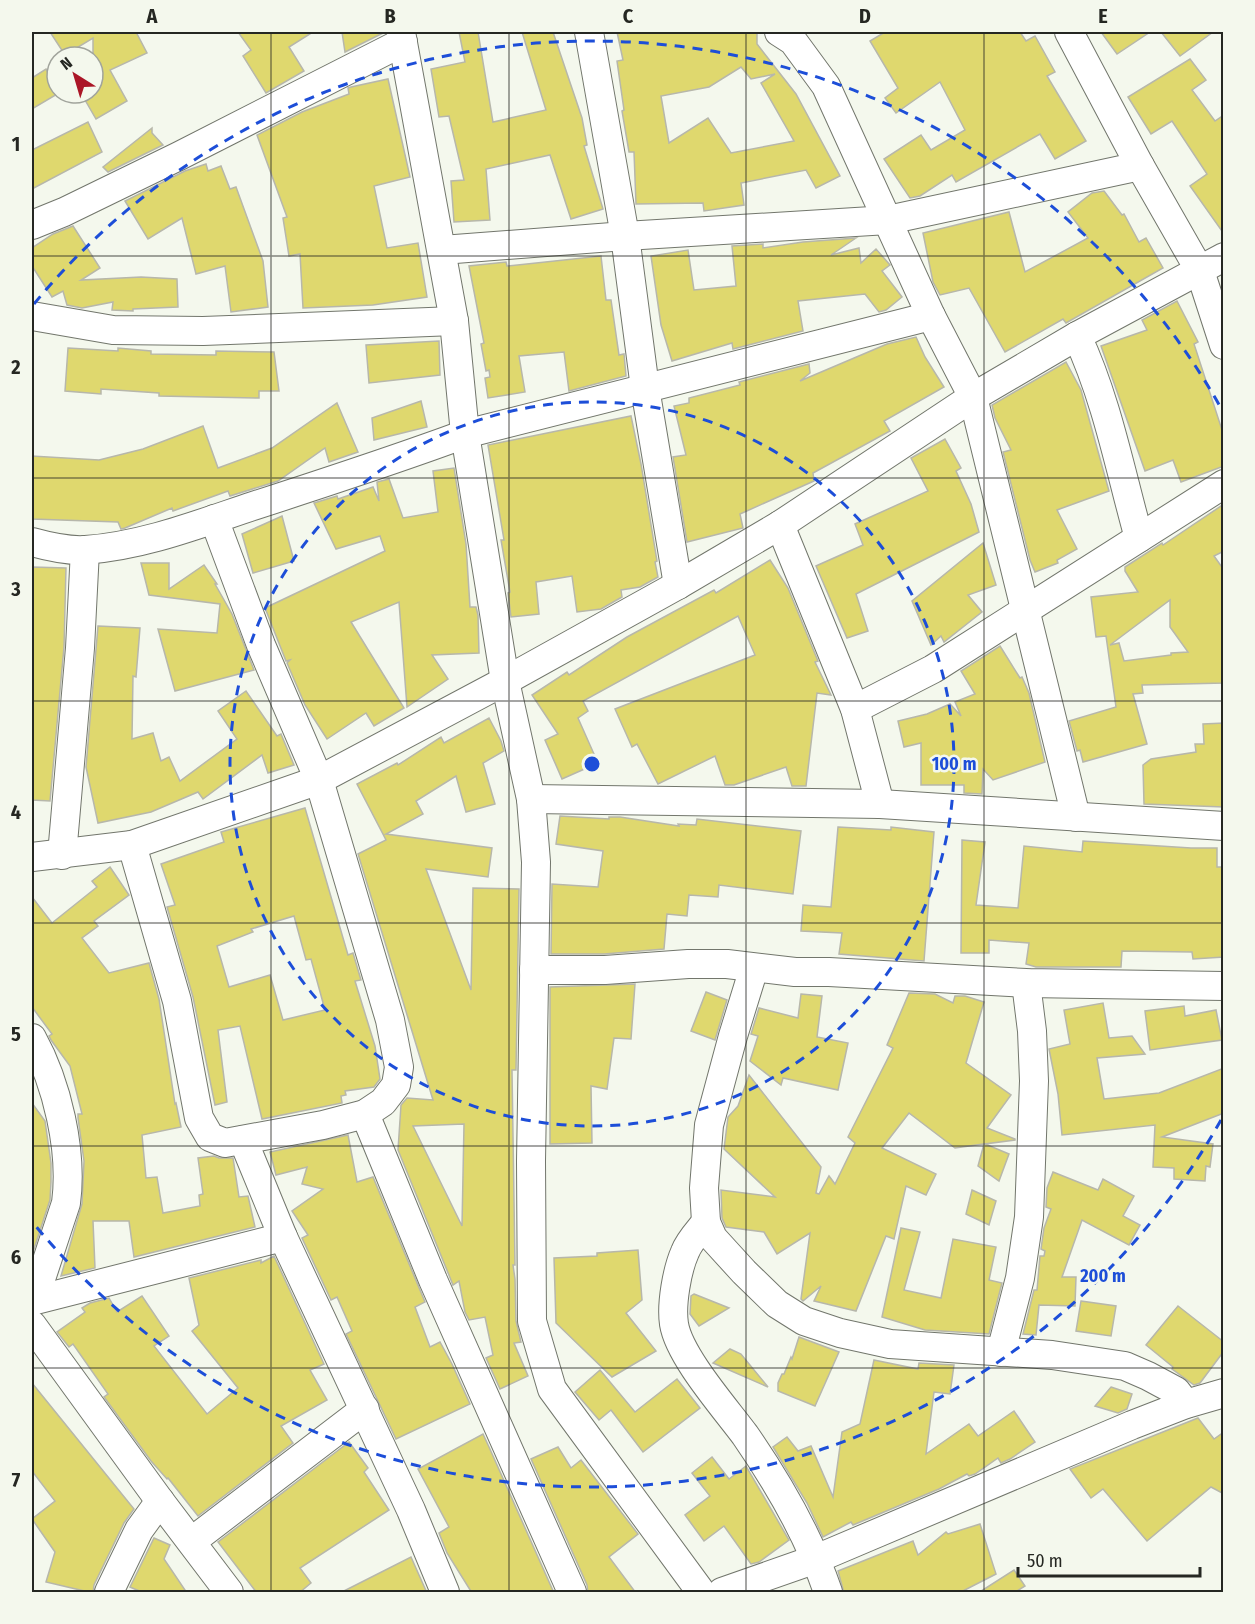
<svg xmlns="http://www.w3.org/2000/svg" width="1255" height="1624" font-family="'Fira Sans Condensed',sans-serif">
  <rect width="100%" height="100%" fill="#f4f8ed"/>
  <g fill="#dfd86e" stroke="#b7b7ab" stroke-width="1.5" fill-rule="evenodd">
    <polygon points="50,32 136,32 147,53 110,70 127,101 96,119 81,93 93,93 93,38 65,55"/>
    <polygon points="238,32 313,32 289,47 304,71 266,93 243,56 251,50"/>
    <polygon points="342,32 385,32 345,52"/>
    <polygon points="459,32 478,32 493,122 546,110 522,32 553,32 582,118 587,145 584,146 603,209 571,219 550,155 486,169 490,220 454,222 451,181 464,180 449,116 439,117 431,69 465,62"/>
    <path d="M617,32H757V44L796,94L840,176L816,188L806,170L741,183L744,205L704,211L703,203L636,204L634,152H629L622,111L624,110L617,61L623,60ZM741,67L751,79L775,74L761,83L794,141L731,153L708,118L669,143L661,96L709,87Z"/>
    <polygon points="885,32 1020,32 1026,41 1035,36 1055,72 1047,76 1086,141 1055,159 1040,134 956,182 952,175 920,196 910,198 884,159 921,135 931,150 965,130 940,82 896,113 885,98 898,88 870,41"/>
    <polygon points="1101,32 1150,32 1117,54"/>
    <polygon points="1161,32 1213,32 1180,56"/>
    <polygon points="1190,59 1206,80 1192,90 1215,121 1224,115 1224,234 1190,186 1207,174 1172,121 1151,134 1128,97"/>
    <polygon points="46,69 57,87 57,93 59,93 32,109 32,78"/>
    <polygon points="388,79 410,177 374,186 387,248 418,243 427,297 373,305 303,308 300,254 289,256 283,218 287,217 257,135 302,112 349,94 348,88 351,87"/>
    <polygon points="88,122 102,152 32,189 32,150"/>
    <polygon points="152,128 152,133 163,145 108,172 103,167"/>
    <polygon points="206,164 208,171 221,166 230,189 236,187 263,261 268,307 231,312 225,266 196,274 182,218 148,239 125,201 185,171"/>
    <polygon points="1104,191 1122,215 1124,214 1139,242 1146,238 1163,268 1066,323 1063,319 1005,352 969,288 940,295 933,282 923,233 1009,212 1025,272 1088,238 1068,212 1092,193"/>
    <polygon points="73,226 100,268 81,280 141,277 177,279 178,307 133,309 133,311 112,310 113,302 82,308 67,305 63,291 52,297 32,266 32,248 53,234"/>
    <polygon points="856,238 831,255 859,248 861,263 876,249 890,265 882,271 902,297 886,310 879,312 865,294 798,301 803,331 733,349 732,343 672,361 661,325 651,256 688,250 694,290 736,286 732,246 763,244 763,248 803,242"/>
    <polygon points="601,256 606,300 611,300 619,355 624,354 626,376 569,391 564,352 519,356 525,392 488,398 485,378 490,377 489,370 486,371 481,344 484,343 469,266 506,262 507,266"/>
    <polygon points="1177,301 1198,342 1194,344 1224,436 1224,466 1181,482 1173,460 1145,471 1101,346 1147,330 1142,320"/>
    <polygon points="916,337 925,357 944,387 884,421 890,431 813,473 814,481 740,514 743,528 687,542 673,457 686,455 674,406 689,403 689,398 740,385 739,382 809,364 810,373 800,381 887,344"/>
    <polygon points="439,341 440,375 369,383 366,345"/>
    <polygon points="68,348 118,351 118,348 151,351 151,354 216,355 216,351 274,352 279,391 259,391 259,398 159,396 159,393 101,389 101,394 65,391"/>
    <polygon points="1066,362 1081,390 1109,491 1057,510 1077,549 1057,560 1058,563 1035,572 1030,560 1003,452 1011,450 995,418 992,405"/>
    <polygon points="421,401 427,427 374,440 372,418"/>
    <polygon points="337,403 358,452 329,462 325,448 278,481 230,496 228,491 173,511 172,508 125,528 121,529 118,522 32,519 32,456 99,460 143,449 203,426 218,468 272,448"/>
    <polygon points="631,416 641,464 657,561 655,562 658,577 640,587 621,590 622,597 601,609 577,612 572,576 536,582 539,614 511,617 508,593 510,592 501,540 504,540 488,445"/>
    <polygon points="945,439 961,468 956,471 971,504 979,532 856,594 868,631 847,638 816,566 863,545 855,524 928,491 911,458"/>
    <polygon points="454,468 466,544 470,607 476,607 478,615 479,653 432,655 448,679 407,707 399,602 351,622 404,708 374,726 366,713 327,739 305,705 287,663 290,660 286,661 265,608 385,551 380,536 336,549 314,503 337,496 338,499 373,487 379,501 377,482 389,479 403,518 438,512 433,471"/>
    <path d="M1224,504V551L1214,556L1224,570V683L1142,685L1143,693L1133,694L1147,744L1083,762L1080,750L1077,751L1069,721L1116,707L1106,636L1096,637L1091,597L1138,592L1125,571V567L1162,543L1163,545ZM1170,600V627L1188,652L1171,653V655L1124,661L1119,643L1110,645Z"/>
    <polygon points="282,516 294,561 253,573 242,534"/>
    <polygon points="983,543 996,585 968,595 982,612 944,642 941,636 931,645 912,601"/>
    <polygon points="770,560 788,588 818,661 815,662 831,695 817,693 806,786 792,786 786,767 734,785 725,785 715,756 658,784 637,744 632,747 615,709 755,655 738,616 583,701 588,711 578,718 598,763 562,779 545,740 558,734 532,695 567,672 569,675 627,637 714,590 716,593"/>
    <polygon points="141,563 169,563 169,589 204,565 217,584 215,584 232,614 254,670 175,691 158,629 217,633 220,604 149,595"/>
    <polygon points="32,567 66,568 64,647 50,801 32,800"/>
    <polygon points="98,626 140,628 136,677 133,676 132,739 153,733 161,761 169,757 180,781 237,739 218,711 246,691 277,736 281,734 294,765 268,773 262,755 203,799 198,792 151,812 98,823 86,767"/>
    <polygon points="1000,646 1020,678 1022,677 1029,693 1045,762 993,780 983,769 982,794 964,793 964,785 921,785 921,743 904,747 898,721 927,714 950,704 961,716 955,702 975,694 961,671"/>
    <path d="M489,718L501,741L504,751L483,763L495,804L466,812L456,776L416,801L423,814L386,834L492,848L488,877L426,869L471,990L473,888L519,889L516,1070H512L515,1265H513L515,1279L516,1321L521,1342L514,1343L528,1376L500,1389L486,1358L493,1355L485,1317L469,1320L465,1312L459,1281L453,1285L398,1150L401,1105L407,1098L433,1100L358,854L386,840L357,784L397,763L398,765L441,737L444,743ZM464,1124L462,1226L413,1126Z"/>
    <polygon points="1224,723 1224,807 1144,804 1143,765 1151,759 1196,752 1195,744 1204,744 1203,724"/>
    <path d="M305,808L348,955L353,953L361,980L355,981L375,1046L380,1079L374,1087L345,1091L346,1095L341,1096L342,1103L262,1119L240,1026L218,1030L227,1102L215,1105L193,997L167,907L175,905L161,864L224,842L221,832ZM294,916L306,960L311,959L325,1010L283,1020L270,975L229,987L217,946L253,932L251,929Z"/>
    <polygon points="560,816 609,819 609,817 620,817 679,826 678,824 696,825 697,819 801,831 793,894 719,885 718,897 689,895 687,916 667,914 664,949 604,954 551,954 552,884 598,887 603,851 556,844"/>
    <polygon points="838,827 891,830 891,827 934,832 924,961 839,954 842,933 801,931 803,905 831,907"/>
    <polygon points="962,840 985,842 976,905 1018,908 1024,846 1082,852 1083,841 1191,848 1217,848 1217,867 1224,867 1224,957 1193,959 1192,952 1122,951 1121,967 1036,967 1026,964 1029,943 989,940 989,953 961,953"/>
    <polygon points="110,867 129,895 94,921 98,926 82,938 109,973 149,963 159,999 175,1104 176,1103 181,1127 142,1135 146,1178 157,1177 163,1213 200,1206 199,1195 203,1194 198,1158 214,1156 219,1158 233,1158 239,1197 248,1196 255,1227 134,1257 129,1221 93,1221 95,1268 61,1276 82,1204 84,1161 78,1118 78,1114 82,1114 70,1066 51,1040 49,1036 52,1034 32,1007 32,897 52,923 97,887 92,881"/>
    <polygon points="635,984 631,1039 614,1038 607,1089 591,1086 592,1143 550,1144 550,987"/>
    <polygon points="706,992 727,1000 715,1040 691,1031"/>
    <polygon points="909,993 935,994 953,1003 955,996 965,996 984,1002 966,1063 1011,1095 987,1128 1015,1139 1015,1140 985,1144 1009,1154 999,1181 978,1166 984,1144 955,1148 909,1113 882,1148 936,1174 926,1195 906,1186 894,1239 886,1236 856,1311 814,1301 821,1286 803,1301 801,1299 810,1233 777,1254 764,1232 726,1227 722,1218 721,1190 775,1197 724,1149 728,1117 738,1106 749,1075 821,1167 816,1193 819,1194 829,1176 835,1184 855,1143 848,1137 893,1048 887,1045"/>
    <polygon points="801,994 822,996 817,1037 848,1043 838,1090 783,1078 781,1085 750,1061 758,1036 751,1034 759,1008 798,1018"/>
    <polygon points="1103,1003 1109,1038 1132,1036 1145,1054 1097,1058 1104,1099 1159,1093 1224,1068 1224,1113 1162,1137 1213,1144 1210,1167 1206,1166 1205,1181 1174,1179 1174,1168 1153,1167 1155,1125 1062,1135 1058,1094 1049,1049 1070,1044 1064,1010"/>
    <polygon points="1184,1006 1185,1016 1216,1010 1222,1040 1150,1050 1145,1011"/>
    <polygon points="32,1103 45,1121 51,1163 51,1182 50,1200 32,1255"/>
    <polygon points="348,1135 357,1182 373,1177 425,1302 415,1307 430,1347 440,1342 452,1364 470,1404 396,1439 346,1334 352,1331 337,1297 331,1300 302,1238 308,1235 292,1211 323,1189 302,1184 307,1167 276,1175 270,1152"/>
    <polygon points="1053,1172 1098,1190 1103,1179 1134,1196 1123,1216 1140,1225 1129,1245 1082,1220 1062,1277 1076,1277 1075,1306 1039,1305 1036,1335 1023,1334 1034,1290 1037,1290 1040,1256 1044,1256 1045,1251 1041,1249 1044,1228 1051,1209 1046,1207 1047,1188"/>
    <polygon points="972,1190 996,1201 989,1225 966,1214"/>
    <polygon points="901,1228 920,1232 904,1290 941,1298 953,1239 996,1247 989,1280 1002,1283 989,1334 925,1330 882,1317"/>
    <polygon points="638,1250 642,1300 626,1313 656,1351 612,1377 556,1323 554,1258 597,1256 597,1253"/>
    <polygon points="274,1256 324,1364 310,1370 327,1400 281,1426 293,1443 198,1516 168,1478 167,1479 151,1461 104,1397 108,1394 73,1344 69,1347 57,1332 85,1312 82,1308 90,1303 109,1298 117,1312 142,1296 169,1336 154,1346 207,1414 238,1388 192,1331 199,1325 189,1278 261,1260 261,1263"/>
    <polygon points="694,1294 729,1308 699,1326 690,1314 691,1296"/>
    <polygon points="1081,1301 1116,1306 1111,1336 1076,1331"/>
    <polygon points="1178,1306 1224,1342 1224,1351 1200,1383 1194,1385 1172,1369 1173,1367 1146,1345"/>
    <polygon points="799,1337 839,1352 815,1406 778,1391 778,1383 782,1374 784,1374 791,1357 792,1359"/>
    <polygon points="730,1349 741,1354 768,1387 713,1363"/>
    <polygon points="874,1360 918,1369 919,1363 954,1365 950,1394 934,1392 926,1454 969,1424 978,1436 1014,1411 1035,1442 1010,1459 1001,1463 998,1458 975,1474 969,1476 967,1474 939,1489 853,1525 851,1522 823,1537 807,1503 773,1447 787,1437 798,1451 811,1446 833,1497 842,1432 860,1424"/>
    <polygon points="600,1370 635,1412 677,1379 700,1408 643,1452 611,1410 599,1420 575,1392"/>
    <polygon points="32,1383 134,1509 124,1523 94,1585 93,1593 46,1582 55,1552 32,1519 55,1501 32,1471"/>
    <polygon points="1111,1387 1132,1394 1127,1409 1118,1413 1095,1406"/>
    <polygon points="1198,1418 1214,1439 1224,1432 1224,1494 1211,1487 1147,1541 1103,1489 1091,1498 1070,1469"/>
    <polygon points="483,1434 489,1447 554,1593 472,1593 447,1553 439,1533 449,1527 418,1469"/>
    <polygon points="349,1442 368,1468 364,1472 389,1510 300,1568 311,1583 299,1593 257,1593 218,1542"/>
    <polygon points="558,1447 571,1468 581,1460 638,1534 609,1557 636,1593 588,1593 587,1585 531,1459"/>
    <polygon points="712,1457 729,1479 746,1466 789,1540 759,1562 751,1564 724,1526 704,1541 685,1515 710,1496 692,1473"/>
    <polygon points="980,1524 996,1574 959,1593 844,1593 838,1571 913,1541 918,1555 946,1532 948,1534"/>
    <polygon points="154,1538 170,1545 164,1559 187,1593 144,1593 130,1587"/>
    <polygon points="411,1557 427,1593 340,1593"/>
    <polygon points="1014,1570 1025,1586 1014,1593 978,1593"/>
  </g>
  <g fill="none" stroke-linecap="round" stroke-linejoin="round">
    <g stroke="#72766c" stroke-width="30">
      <g id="street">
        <polyline points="401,32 454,321 465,434 505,681 531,799 536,862 531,1161 532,1321 552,1389 701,1592"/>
        <polyline points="589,32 625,236 645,388 678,585"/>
        <polyline points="779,32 793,41 826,86 931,316 973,397 1076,817"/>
        <polyline points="1069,32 1140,166 1200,271 1224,345"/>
        <polyline points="32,225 64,212 179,156 403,42"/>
        <polyline points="442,250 625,236 888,220 1140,166"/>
        <polyline points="32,316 113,330 203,331 454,321"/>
        <path d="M1077,336C1107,400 1120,470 1139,538"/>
        <polyline points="780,525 855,709 880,804"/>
        <path d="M32,542C50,547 67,551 85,550C143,546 199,524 253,506C324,483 395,460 465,434L931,316"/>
        <polyline points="855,709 933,669 1224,484"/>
        <polyline points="531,799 880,804 1224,826"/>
        <polyline points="132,845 177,1001 199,1118 210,1137 225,1143 323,1125 365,1114 383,1102 396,1085 399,1067 390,1020 319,780 261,645 214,519"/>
        <polyline points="62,855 80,648 85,550"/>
        <polyline points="32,857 132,845 319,780 505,681 678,585 780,525 973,397 1077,336 1224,257"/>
        <polyline points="754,968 733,1036 709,1125 704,1188 706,1222 713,1238 744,1272 777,1304 804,1321 840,1333 890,1344 1052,1355 1125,1366 1148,1376 1176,1391 1186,1404"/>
        <polyline points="534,970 605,970 688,964 727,964 795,972 829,972 1026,983 1224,986"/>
        <path d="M32,1038C57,1083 73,1151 66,1203L34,1300"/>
        <polyline points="365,1114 433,1280 572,1592"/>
        <polyline points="243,1140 283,1237 411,1510 445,1592"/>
        <path d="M706,1222C699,1231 689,1241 685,1252C677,1270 671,1304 674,1324C679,1356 725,1408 745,1435C779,1484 809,1536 828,1592"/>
        <polyline points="32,1301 283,1237"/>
        <polyline points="32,1325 160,1501 229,1592"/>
        <polyline points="1001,1352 1020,1278 1029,1217 1034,1081 1032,1031 1026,983"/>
        <polyline points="192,1541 365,1409"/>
        <polyline points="109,1592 139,1530 160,1501"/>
        <polyline points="722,1592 816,1559 1132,1425 1186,1404 1224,1393"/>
      </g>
    </g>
    <use href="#street" stroke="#fff" stroke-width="28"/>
  </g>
  <path fill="none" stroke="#252722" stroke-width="1.5" stroke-opacity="0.55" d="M271,32V1592M509,32V1592M746,32V1592M984,32V1592M32,256H1224M32,478H1224M32,701H1224M32,923H1224M32,1146H1224M32,1368H1224"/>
  <g fill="none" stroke="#1d4ed8" stroke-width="3" stroke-dasharray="10 8">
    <circle cx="592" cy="764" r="362"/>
    <path d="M1221 1120A723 723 0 0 1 34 1224M34 304A723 723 0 0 1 1221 408"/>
  </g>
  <circle cx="592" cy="764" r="9" fill="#1d4ed8" stroke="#f4f8ed" stroke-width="3"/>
  <g font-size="18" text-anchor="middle" font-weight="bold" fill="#1d4ed8" stroke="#f4f8ed" stroke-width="5" stroke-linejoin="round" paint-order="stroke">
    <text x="954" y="770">100 m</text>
    <text x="1103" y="1282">200 m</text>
  </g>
  <rect width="1255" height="1624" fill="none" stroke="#f4f8ed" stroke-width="66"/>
  <g transform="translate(75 75) rotate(323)"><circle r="28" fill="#f4f8ed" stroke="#a1a49c" stroke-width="1.5"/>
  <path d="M0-4.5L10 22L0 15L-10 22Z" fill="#ab1627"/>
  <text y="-9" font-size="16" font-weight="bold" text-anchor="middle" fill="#252722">N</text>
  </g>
  <path d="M1018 1567v9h182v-9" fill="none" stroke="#252722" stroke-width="3"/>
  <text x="1027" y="1567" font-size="18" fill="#252722" stroke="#f4f8ed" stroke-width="4.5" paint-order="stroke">50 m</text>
  <rect x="33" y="33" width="1189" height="1558" fill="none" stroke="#252722" stroke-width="2"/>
  <g font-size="20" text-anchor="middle" font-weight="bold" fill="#252722">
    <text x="152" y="23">A</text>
    <text x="390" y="23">B</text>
    <text x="628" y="23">C</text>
    <text x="865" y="23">D</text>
    <text x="1103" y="23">E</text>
    <text x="16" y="151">1</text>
    <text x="16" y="374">2</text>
    <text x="16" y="596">3</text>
    <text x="16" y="819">4</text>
    <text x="16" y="1041">5</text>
    <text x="16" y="1264">6</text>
    <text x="16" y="1487">7</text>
  </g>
</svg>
